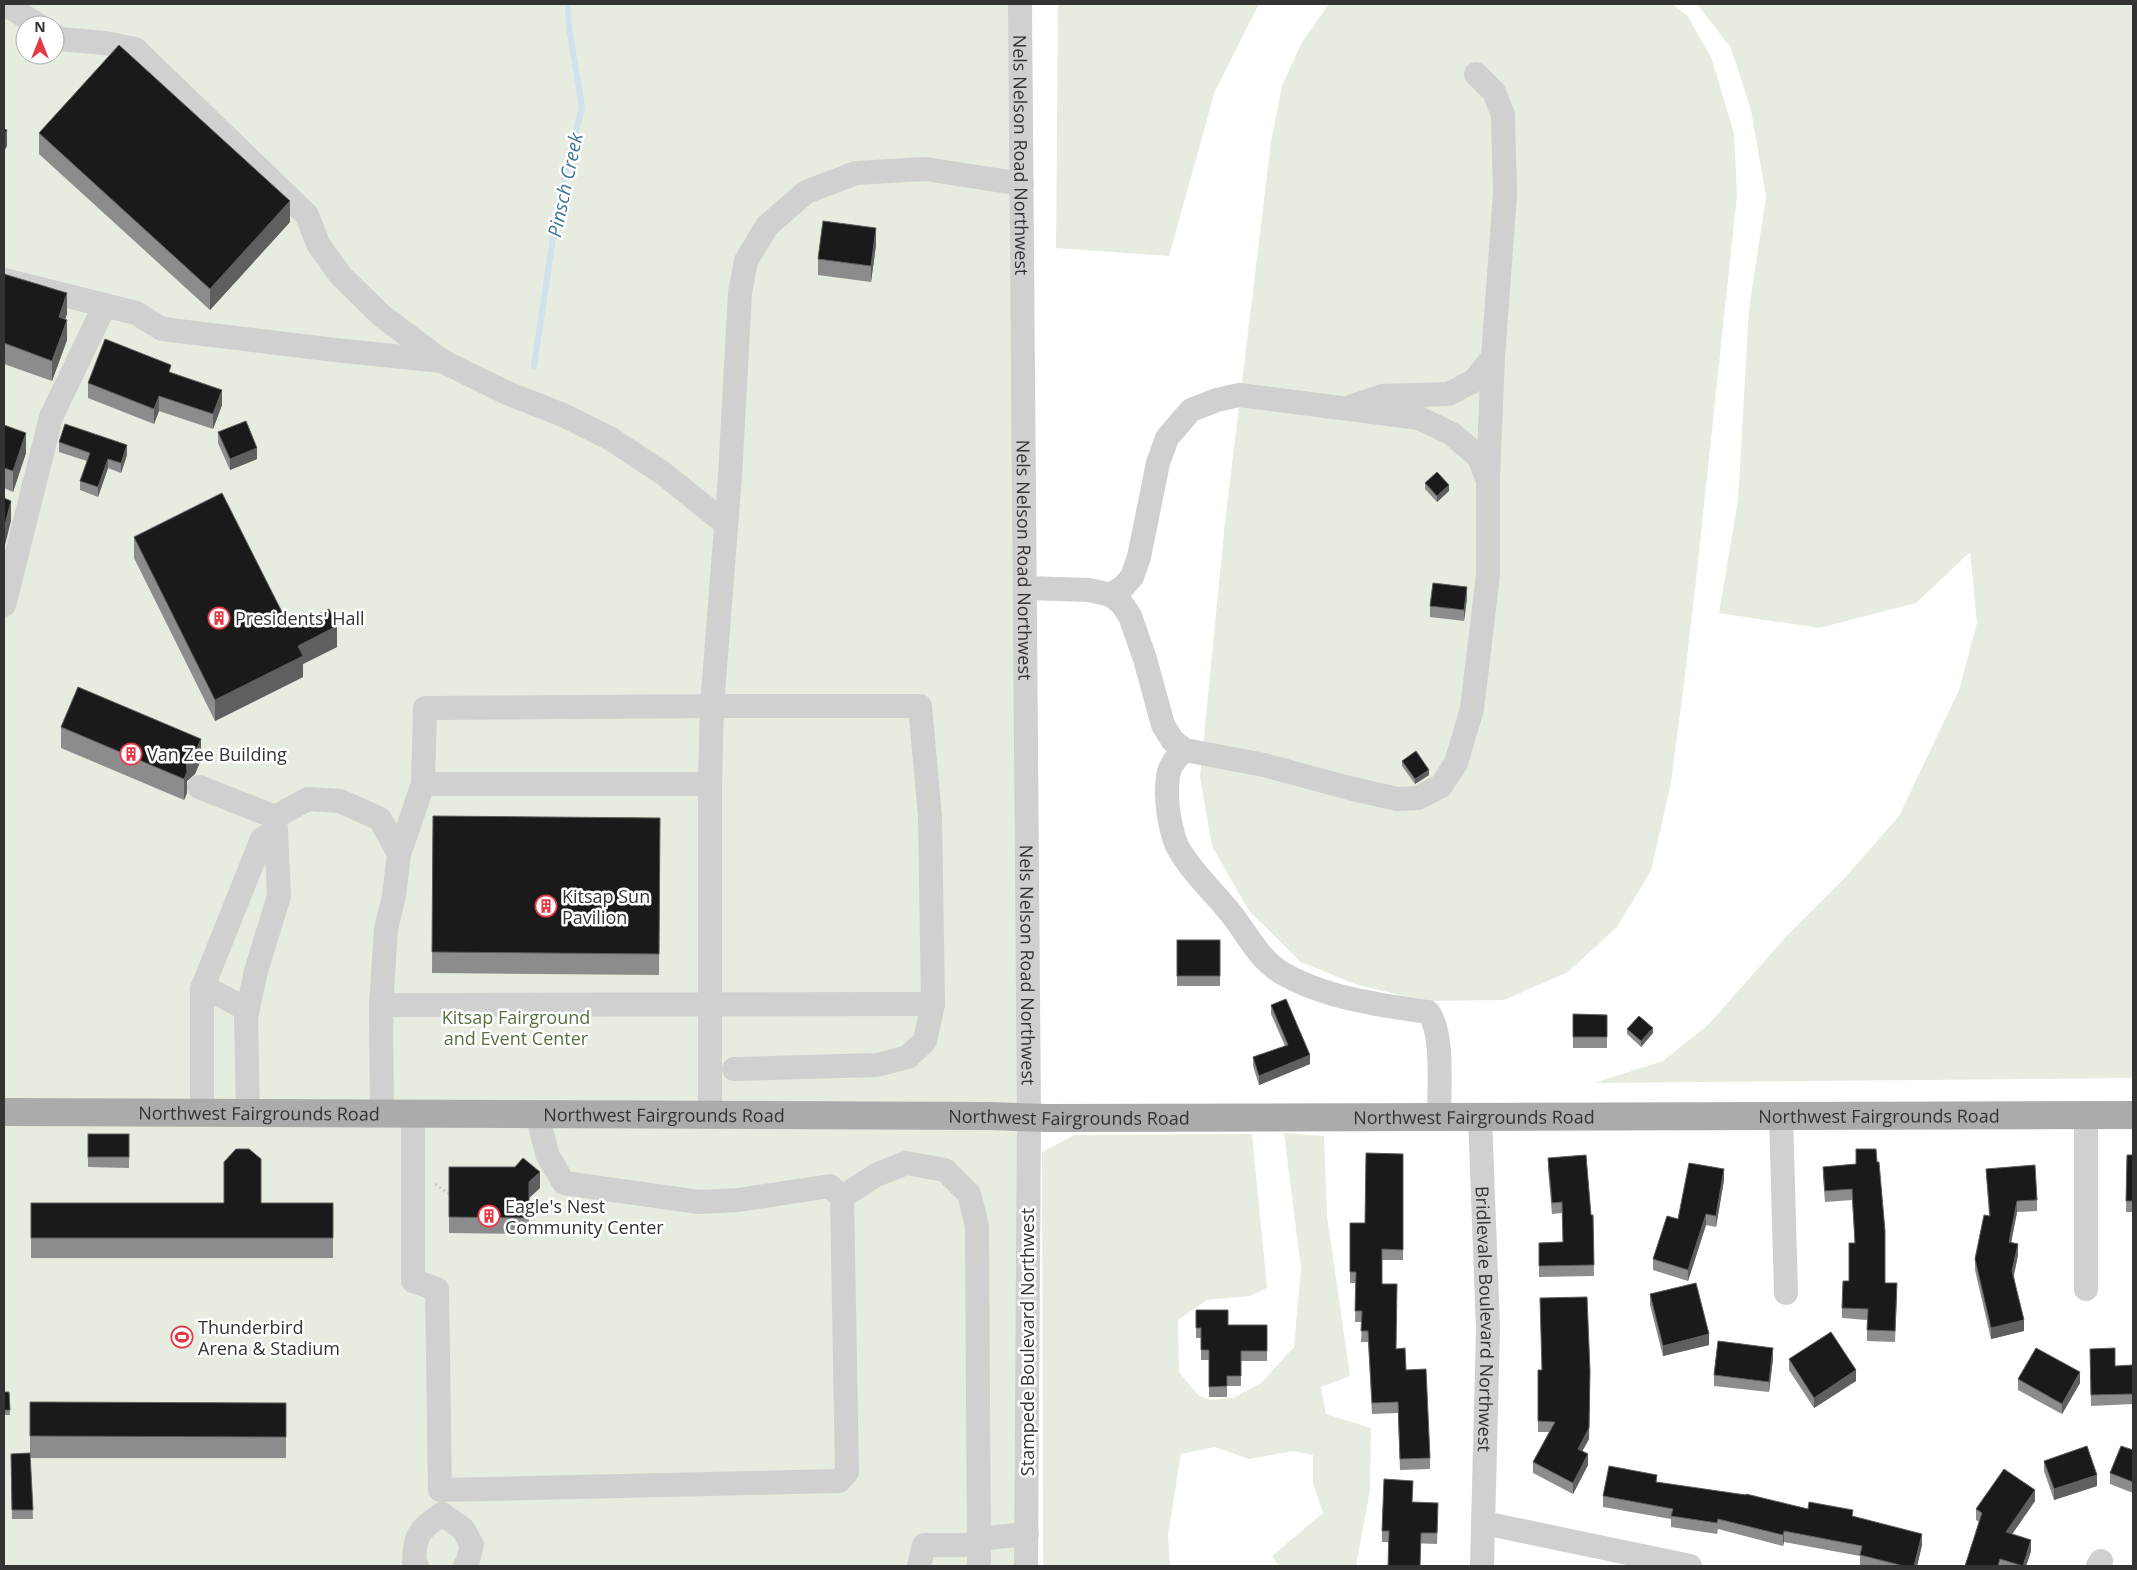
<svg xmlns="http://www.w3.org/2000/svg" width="2137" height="1570" font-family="'Open Sans',sans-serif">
  <rect width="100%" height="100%" fill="#fff"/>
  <g fill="#e6ecdf" fill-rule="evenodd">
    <path d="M4,4H1020L1026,1566H4ZM25,25H55V55H25Z"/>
    <polygon points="1058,4 1259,4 1215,91 1169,256 1056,248"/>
    <polygon points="1329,4 1672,4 1687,15 1711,57 1734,133 1737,195 1696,580 1684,684 1671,782 1651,871 1617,927 1568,972 1504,1000 1424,1001 1355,984 1301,962 1249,911 1212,846 1200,777 1225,522 1271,142 1282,86 1302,42"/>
    <polygon points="1697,4 2133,4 2133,1078 1594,1083 1663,1061 1708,1025 1785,938 1842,881 1899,816 1959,690 1977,623 1970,552 1916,603 1819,628 1719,613 1738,500 1749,309 1766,197 1751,110 1731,48"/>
    <polygon points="1284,1133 1324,1136 1327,1216 1350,1376 1321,1387 1326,1414 1371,1428 1370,1490 1356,1566 1279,1566 1272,1556 1323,1513 1313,1483 1313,1455 1293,1451 1249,1459 1215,1447 1181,1454 1168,1535 1170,1566 1043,1566 1042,1152 1074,1135 1252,1134 1267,1288 1250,1296 1207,1300 1178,1320 1179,1372 1198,1395 1209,1400 1233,1398 1261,1383 1294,1347 1301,1268"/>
  </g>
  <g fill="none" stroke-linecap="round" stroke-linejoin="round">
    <polyline stroke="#cfe2ee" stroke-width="6" points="534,366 558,204 582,107 569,28 568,4"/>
    <polyline stroke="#cdcdcd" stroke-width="3" stroke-dasharray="2.5 2.5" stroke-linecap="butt" points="435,1184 449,1194"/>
    <g stroke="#d0d0d0" stroke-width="24">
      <polyline points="5,4 38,25"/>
      <path id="s1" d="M1020,4L1029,1117L1026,1566"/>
      <polyline points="55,36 59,39 105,43 135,49 307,215 318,244 341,276 382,316 442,361 507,393 563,415 611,439 664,474 726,524"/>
      <polyline points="4,280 136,313 162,329 335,350 442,361"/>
      <polyline points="1353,406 1383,396 1449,394 1475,380 1493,357 1505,194 1503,115 1494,92 1476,74"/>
      <polyline points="1488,477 1493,357"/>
      <polyline points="1025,588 1089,590 1111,595 1122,604 1130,616 1145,659 1163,725 1173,741 1185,750 1264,765 1345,787 1397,799 1418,798 1441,786 1456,763 1472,709 1488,575 1488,481 1479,457 1452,434 1419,418 1239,395 1217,400 1191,410 1167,438 1158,463 1139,557 1132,577 1123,587 1111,595"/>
      <polyline points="4,605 51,417 105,305"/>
      <path d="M1185,750C1169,764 1167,771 1167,793C1167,807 1170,824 1174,838C1181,862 1217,895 1233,916C1248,936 1260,960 1282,973C1325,998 1379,1005 1428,1012C1444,1031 1439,1091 1439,1117"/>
      <polyline points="423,784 710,784"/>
      <polyline points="199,787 275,817 276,831"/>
      <polyline points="275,817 308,799 340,801 380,819 399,854 394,896 386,929 381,1005"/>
      <polyline points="399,854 423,784 425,708 712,706 730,476 740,293 746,261 767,226 806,192 856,173 925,169 1022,184"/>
      <polyline points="203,986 248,1010"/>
      <polyline points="202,1113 202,989 262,839 276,831 279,896 256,971 246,1017 248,1113"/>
      <polyline points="382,1114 381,1005 933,1004"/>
      <polyline points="413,1114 413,1281 437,1289 440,1490 839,1481 847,1472 842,1197"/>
      <polyline points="537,1115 548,1156 564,1183 699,1202 738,1200 830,1186 842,1197 876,1175 906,1163 945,1170 969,1194 977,1226 979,1566"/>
      <polyline points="710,1115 710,784 712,706 920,706 930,816 933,1004 925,1041 908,1057 877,1065 734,1069"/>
      <polyline points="1781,1115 1786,1293"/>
      <path id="s2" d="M1480,1117L1488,1329L1482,1566"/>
      <polyline points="2086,1289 2086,1115"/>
      <polyline points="442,1514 463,1529 472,1545 467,1564 465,1566"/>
      <polyline points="1484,1523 1690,1566"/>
      <path d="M417,1566L414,1563C415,1534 418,1531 442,1514"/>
      <polyline points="919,1566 924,1545 979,1545 987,1538 1027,1534"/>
      <polyline points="2098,1566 2101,1561"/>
    </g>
    <path stroke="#ababab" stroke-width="28" id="s3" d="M4,1112L990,1116L1046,1118L2133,1115"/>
  </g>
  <g fill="#8c8c8c">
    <polygon points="39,133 290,222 210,310 39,154"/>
    <polygon points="876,245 871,282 818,275 818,259"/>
    <polygon points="4,274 67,314 65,319 67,340 52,381 4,364"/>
    <polygon points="171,373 222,405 213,429 159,411 154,424 88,398 88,383"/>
    <polygon points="4,425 26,453 13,492 4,488"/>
    <polygon points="218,432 257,459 230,470 218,443"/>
    <polygon points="59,442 127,455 121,473 108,468 98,497 80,490 80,481 87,461 59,452"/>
    <polygon points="1425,483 1449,491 1437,502 1425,489"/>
    <polygon points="134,537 290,628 337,647 303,664 303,677 215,721 134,558"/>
    <polygon points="1467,598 1464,621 1430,617 1430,606"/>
    <polygon points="61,727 201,760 195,774 187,781 187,793 184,800 61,748"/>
    <polygon points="1402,761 1429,775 1415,784 1402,766"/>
    <polygon points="433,816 660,818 659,975 432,973"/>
    <rect x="1177" y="940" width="43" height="46"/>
    <polygon points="1271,1005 1310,1064 1259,1085 1253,1066 1253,1057 1285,1046 1271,1014"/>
    <polygon points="1573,1014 1607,1015 1607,1048 1573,1048"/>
    <polygon points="1627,1029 1653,1033 1641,1047 1627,1034"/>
    <polygon points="88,1134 129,1134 129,1168 88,1167"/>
    <polygon points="1403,1154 1403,1260 1382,1260 1382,1284 1396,1349 1406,1370 1430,1458 1430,1469 1400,1470 1398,1413 1372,1414 1368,1342 1361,1342 1362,1322 1355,1322 1356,1283 1350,1283 1350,1223 1365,1223"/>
    <polygon points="2127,1155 2133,1155 2133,1212 2126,1212"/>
    <polygon points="1548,1158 1591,1215 1593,1215 1594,1276 1539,1277 1539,1243 1563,1242 1562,1213 1552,1214 1548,1169"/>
    <polygon points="1877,1162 1885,1283 1897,1294 1895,1342 1867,1341 1867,1320 1842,1318 1842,1308 1849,1281 1855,1243 1852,1200 1825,1202 1823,1177 1823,1167"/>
    <polygon points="449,1167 540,1188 529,1198 529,1234 449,1233"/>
    <polygon points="1986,1169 2037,1200 2037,1211 2017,1212 2011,1243 2018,1255 2014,1276 2024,1331 1991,1339 1975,1270 1975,1259 1989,1216"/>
    <polygon points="1724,1180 1716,1227 1706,1225 1688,1281 1653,1270 1653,1259 1678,1219"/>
    <rect x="31" y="1203" width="302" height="55"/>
    <polygon points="1650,1294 1709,1345 1663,1356 1650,1305"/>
    <polygon points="1196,1310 1228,1325 1267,1325 1267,1361 1241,1361 1241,1386 1227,1386 1227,1397 1209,1397 1209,1360 1201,1360 1201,1338 1196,1338"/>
    <polygon points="1773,1359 1769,1392 1714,1386 1714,1375"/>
    <polygon points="1789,1359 1856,1381 1814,1408 1789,1370"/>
    <polygon points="2090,1360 2115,1366 2133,1365 2133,1404 2091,1406"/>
    <polygon points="4,1366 4,1392 9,1392 10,1415 4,1415"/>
    <polygon points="1538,1370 1589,1439 1582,1451 1588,1465 1573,1494 1533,1473 1533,1462 1549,1432 1538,1432"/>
    <polygon points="2018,1379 2080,1383 2062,1414 2018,1390"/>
    <polygon points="30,1402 286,1403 286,1458 30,1458 33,1519 12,1519 11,1454 30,1453"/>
    <polygon points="2133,1450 2133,1493 2110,1484 2110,1473"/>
    <polygon points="2044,1461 2097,1486 2054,1500 2044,1471"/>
    <polygon points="1657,1482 1808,1509 1853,1516 1922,1545 1917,1566 1860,1566 1860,1556 1784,1542 1783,1546 1718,1529 1717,1534 1671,1527 1671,1519 1603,1507 1603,1496"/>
    <polygon points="2035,1501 2012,1534 2031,1551 2026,1566 1965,1566 1979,1522 1976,1520 1976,1509"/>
    <polygon points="1412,1502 1438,1514 1437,1544 1382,1542 1382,1531"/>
  </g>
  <g fill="#5f5f5f">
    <polygon points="7,130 7,146 4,152 4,136"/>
    <polygon points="290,201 290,222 210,310 210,289"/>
    <polygon points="876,228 876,245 871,282 871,266"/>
    <polygon points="67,293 67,314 59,337 59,317"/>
    <polygon points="67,320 67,340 52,381 52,361"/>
    <polygon points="222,390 222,405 213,429 213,414"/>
    <polygon points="159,396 159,411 154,424 154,409"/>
    <polygon points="26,433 26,453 13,492 13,471"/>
    <polygon points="127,445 127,455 121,473 121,463"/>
    <polygon points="257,448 257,459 230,470 230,459"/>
    <polygon points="108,459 108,468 98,497 98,487"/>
    <polygon points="1449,485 1449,491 1437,502 1437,496"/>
    <polygon points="11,501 11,521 4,549 4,529"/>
    <polygon points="1467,587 1467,598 1464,621 1464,610"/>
    <polygon points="337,626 337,647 303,664 303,677 215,721 215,700 298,646"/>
    <polygon points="201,739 201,760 195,774 187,781 187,793 184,800 184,779 186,760"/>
    <polygon points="1429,770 1429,775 1415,784 1415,779"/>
    <polygon points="1653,1028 1653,1033 1641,1047 1641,1041"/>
    <polygon points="1310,1055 1310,1064 1259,1085 1259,1076"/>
    <polygon points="1724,1169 1724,1180 1716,1227 1716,1216"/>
    <polygon points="540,1172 540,1188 529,1198 529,1182"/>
    <polygon points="2017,1201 2017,1212 2009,1253 2009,1242"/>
    <polygon points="1706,1214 1706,1225 1688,1281 1688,1270"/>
    <polygon points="2018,1244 2018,1255 2012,1282 2012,1271"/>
    <polygon points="2024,1320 2024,1331 1991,1339 1991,1328"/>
    <polygon points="1709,1334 1709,1345 1663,1356 1663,1346"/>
    <polygon points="1773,1348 1773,1359 1769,1392 1769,1382"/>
    <polygon points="1856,1370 1856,1381 1814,1408 1814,1398"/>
    <polygon points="1590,1371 1589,1439 1578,1459 1578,1449"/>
    <polygon points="2080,1372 2080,1383 2062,1414 2062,1404"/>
    <polygon points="1588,1454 1588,1465 1573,1494 1573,1483"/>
    <polygon points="2097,1475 2097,1486 2054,1500 2054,1489"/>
    <polygon points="2035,1490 2035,1501 2006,1543 2006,1532"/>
    <polygon points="1784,1531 1784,1542 1783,1546 1783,1535"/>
    <polygon points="1922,1534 1922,1545 1917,1566 1914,1566"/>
    <polygon points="2031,1540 2031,1551 2026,1566 2023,1566"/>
  </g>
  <g fill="#1a1a1a" stroke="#5f5f5f">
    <polygon points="119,45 290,201 210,289 39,133"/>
    <polygon points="4,129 7,130 4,136"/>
    <polygon points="823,221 876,228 871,266 818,259"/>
    <polygon points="4,274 67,293 59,317 67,320 52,361 4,343"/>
    <polygon points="105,339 171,365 169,372 222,390 213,414 159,396 154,409 88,383"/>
    <polygon points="246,421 257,448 230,459 218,432"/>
    <polygon points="65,424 127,445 121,463 108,459 98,487 80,481 90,453 59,442"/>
    <polygon points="4,425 26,433 13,471 4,468"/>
    <polygon points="1437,472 1449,485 1437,496 1425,483"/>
    <polygon points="222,493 290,628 329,609 337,626 298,646 303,656 215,700 134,537"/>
    <polygon points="4,498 11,501 4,529"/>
    <polygon points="1433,583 1467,587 1464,610 1430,606"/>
    <polygon points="78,687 201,739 195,753 186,760 187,772 184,779 61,727"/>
    <polygon points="1416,751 1429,770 1415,779 1402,761"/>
    <polygon points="433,816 660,818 659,954 432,952"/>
    <rect x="1177" y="940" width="43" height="36"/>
    <polygon points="1286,999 1310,1055 1259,1076 1253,1057 1288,1045 1271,1005"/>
    <polygon points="1573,1014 1607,1015 1607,1037 1573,1037"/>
    <polygon points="1639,1016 1653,1028 1641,1041 1627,1029"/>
    <rect x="88" y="1134" width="41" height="23"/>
    <polygon points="236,1149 249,1149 261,1159 261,1203 333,1203 333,1238 31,1238 31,1203 224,1203 224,1162"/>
    <polygon points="1856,1149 1876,1149 1877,1162 1879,1162 1885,1231 1885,1283 1897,1283 1895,1331 1867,1330 1868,1309 1842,1308 1843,1281 1849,1281 1849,1243 1855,1243 1852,1189 1825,1191 1823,1167 1856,1164"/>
    <polygon points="1366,1153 1403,1154 1403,1250 1382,1249 1382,1284 1397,1284 1396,1349 1405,1348 1406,1370 1426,1369 1430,1458 1400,1459 1398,1402 1372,1403 1368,1331 1361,1331 1362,1311 1355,1311 1356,1272 1350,1272 1350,1223 1365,1223"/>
    <polygon points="1586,1155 1591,1215 1593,1215 1594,1265 1539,1266 1539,1243 1563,1242 1562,1202 1552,1203 1548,1158"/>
    <polygon points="2127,1155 2133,1155 2133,1201 2126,1201"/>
    <polygon points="523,1158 540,1172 529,1182 529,1218 449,1217 449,1167 515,1167"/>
    <polygon points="1689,1163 1724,1169 1716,1216 1706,1214 1688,1270 1653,1259 1667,1216 1678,1219"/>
    <polygon points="2035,1165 2037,1200 2017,1201 2009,1242 2018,1244 2012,1271 2024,1320 1991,1328 1975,1259 1984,1215 1990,1216 1986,1169"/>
    <polygon points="1696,1283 1709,1334 1663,1346 1650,1294"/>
    <polygon points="1587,1297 1590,1371 1589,1428 1578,1449 1588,1454 1573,1483 1533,1462 1555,1422 1538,1421 1538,1370 1542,1370 1540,1298"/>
    <polygon points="1196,1310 1228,1310 1228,1325 1267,1325 1267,1351 1241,1351 1241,1376 1227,1376 1227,1386 1209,1387 1209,1350 1201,1350 1201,1328 1196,1328"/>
    <polygon points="1831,1332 1856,1370 1814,1398 1789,1359"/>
    <polygon points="1718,1341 1773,1348 1769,1382 1714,1375"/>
    <polygon points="2036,1348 2080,1372 2062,1404 2018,1379"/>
    <polygon points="2115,1348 2115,1366 2133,1365 2133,1394 2091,1395 2090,1349"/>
    <polygon points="4,1366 4,1392 9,1392 10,1410 4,1410"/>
    <polygon points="30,1402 286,1403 286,1437 30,1436"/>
    <polygon points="2087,1446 2097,1475 2054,1489 2044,1461"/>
    <polygon points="2121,1446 2133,1450 2133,1482 2110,1473"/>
    <polygon points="30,1453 33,1510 12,1510 11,1454"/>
    <polygon points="1609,1466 1657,1475 1656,1482 1746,1495 1746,1494 1808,1509 1809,1502 1853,1510 1852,1516 1922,1534 1914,1566 1904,1566 1860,1555 1862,1546 1784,1531 1783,1535 1718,1519 1717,1523 1671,1516 1673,1509 1603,1496"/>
    <polygon points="2004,1469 2035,1490 2006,1532 2031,1540 2023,1566 2000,1559 1998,1566 1965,1566 1982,1513 1976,1509"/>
    <polygon points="1384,1479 1413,1481 1412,1502 1438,1503 1437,1533 1421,1533 1420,1566 1388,1566 1389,1531 1382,1531"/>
  </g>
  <defs>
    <g id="building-ring" transform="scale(1.125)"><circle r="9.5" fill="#fff" stroke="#e63946" stroke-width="1.5"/><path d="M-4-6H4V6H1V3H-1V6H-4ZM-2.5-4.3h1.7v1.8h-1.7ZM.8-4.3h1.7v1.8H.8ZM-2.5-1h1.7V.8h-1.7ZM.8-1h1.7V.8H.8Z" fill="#e63946"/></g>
    <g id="stadium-ring" transform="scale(1.125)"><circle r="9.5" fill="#fff" stroke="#e63946" stroke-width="1.5"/><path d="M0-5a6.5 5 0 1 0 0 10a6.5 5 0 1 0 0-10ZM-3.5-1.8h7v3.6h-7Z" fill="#e63946"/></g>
  </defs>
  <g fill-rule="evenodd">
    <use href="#building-ring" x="219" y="618"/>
    <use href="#building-ring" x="131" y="754"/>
    <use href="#building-ring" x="546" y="906"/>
    <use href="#building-ring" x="489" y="1216"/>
    <use href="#stadium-ring" x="182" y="1337"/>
  </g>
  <g text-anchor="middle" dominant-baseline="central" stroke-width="5" stroke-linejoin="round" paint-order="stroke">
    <g font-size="18" fill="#333" stroke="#fff">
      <text stroke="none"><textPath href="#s1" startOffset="151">Nels Nelson Road Northwest</textPath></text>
      <text stroke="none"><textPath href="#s1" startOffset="556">Nels Nelson Road Northwest</textPath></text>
      <text stroke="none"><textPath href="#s1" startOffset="961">Nels Nelson Road Northwest</textPath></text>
      <text stroke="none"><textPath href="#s3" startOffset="255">Northwest Fairgrounds Road</textPath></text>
      <text stroke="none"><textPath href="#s3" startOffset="660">Northwest Fairgrounds Road</textPath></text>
      <text stroke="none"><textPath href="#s3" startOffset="1875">Northwest Fairgrounds Road</textPath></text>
      <text stroke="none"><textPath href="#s3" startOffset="1065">Northwest Fairgrounds Road</textPath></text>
      <text stroke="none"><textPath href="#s3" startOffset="1470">Northwest Fairgrounds Road</textPath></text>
      <text stroke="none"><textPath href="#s2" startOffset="202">Bridlevale Boulevard Northwest</textPath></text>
      <text transform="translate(1027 1342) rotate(-90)">Stampede Boulevard Northwest</text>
    </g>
    <g font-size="18" fill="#333" stroke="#fff" text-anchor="start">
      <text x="235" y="618">Presidents' Hall</text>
      <text x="147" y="754">Van Zee Building</text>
      <text x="562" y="896">Kitsap Sun<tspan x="562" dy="21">Pavilion</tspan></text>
      <text x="505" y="1206">Eagle's Nest<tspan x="505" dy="21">Community Center</tspan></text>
      <text x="198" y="1327">Thunderbird<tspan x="198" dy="21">Arena &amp; Stadium</tspan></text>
    </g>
    <g font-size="18" fill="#56703f" stroke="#fff">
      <text x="516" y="1017">Kitsap Fairground<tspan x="516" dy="21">and Event Center</tspan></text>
    </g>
    <g font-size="19" font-style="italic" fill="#3f7597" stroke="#fff">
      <text transform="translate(565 185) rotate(-78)">Pinsch Creek</text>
    </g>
  </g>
  <rect width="2137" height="1570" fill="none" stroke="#333333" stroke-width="10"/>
  <g transform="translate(40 40)"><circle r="24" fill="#ffffff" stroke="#adadad"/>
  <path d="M0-4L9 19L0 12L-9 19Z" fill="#e63946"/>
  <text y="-8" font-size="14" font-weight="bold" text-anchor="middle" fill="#333333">N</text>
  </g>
</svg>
